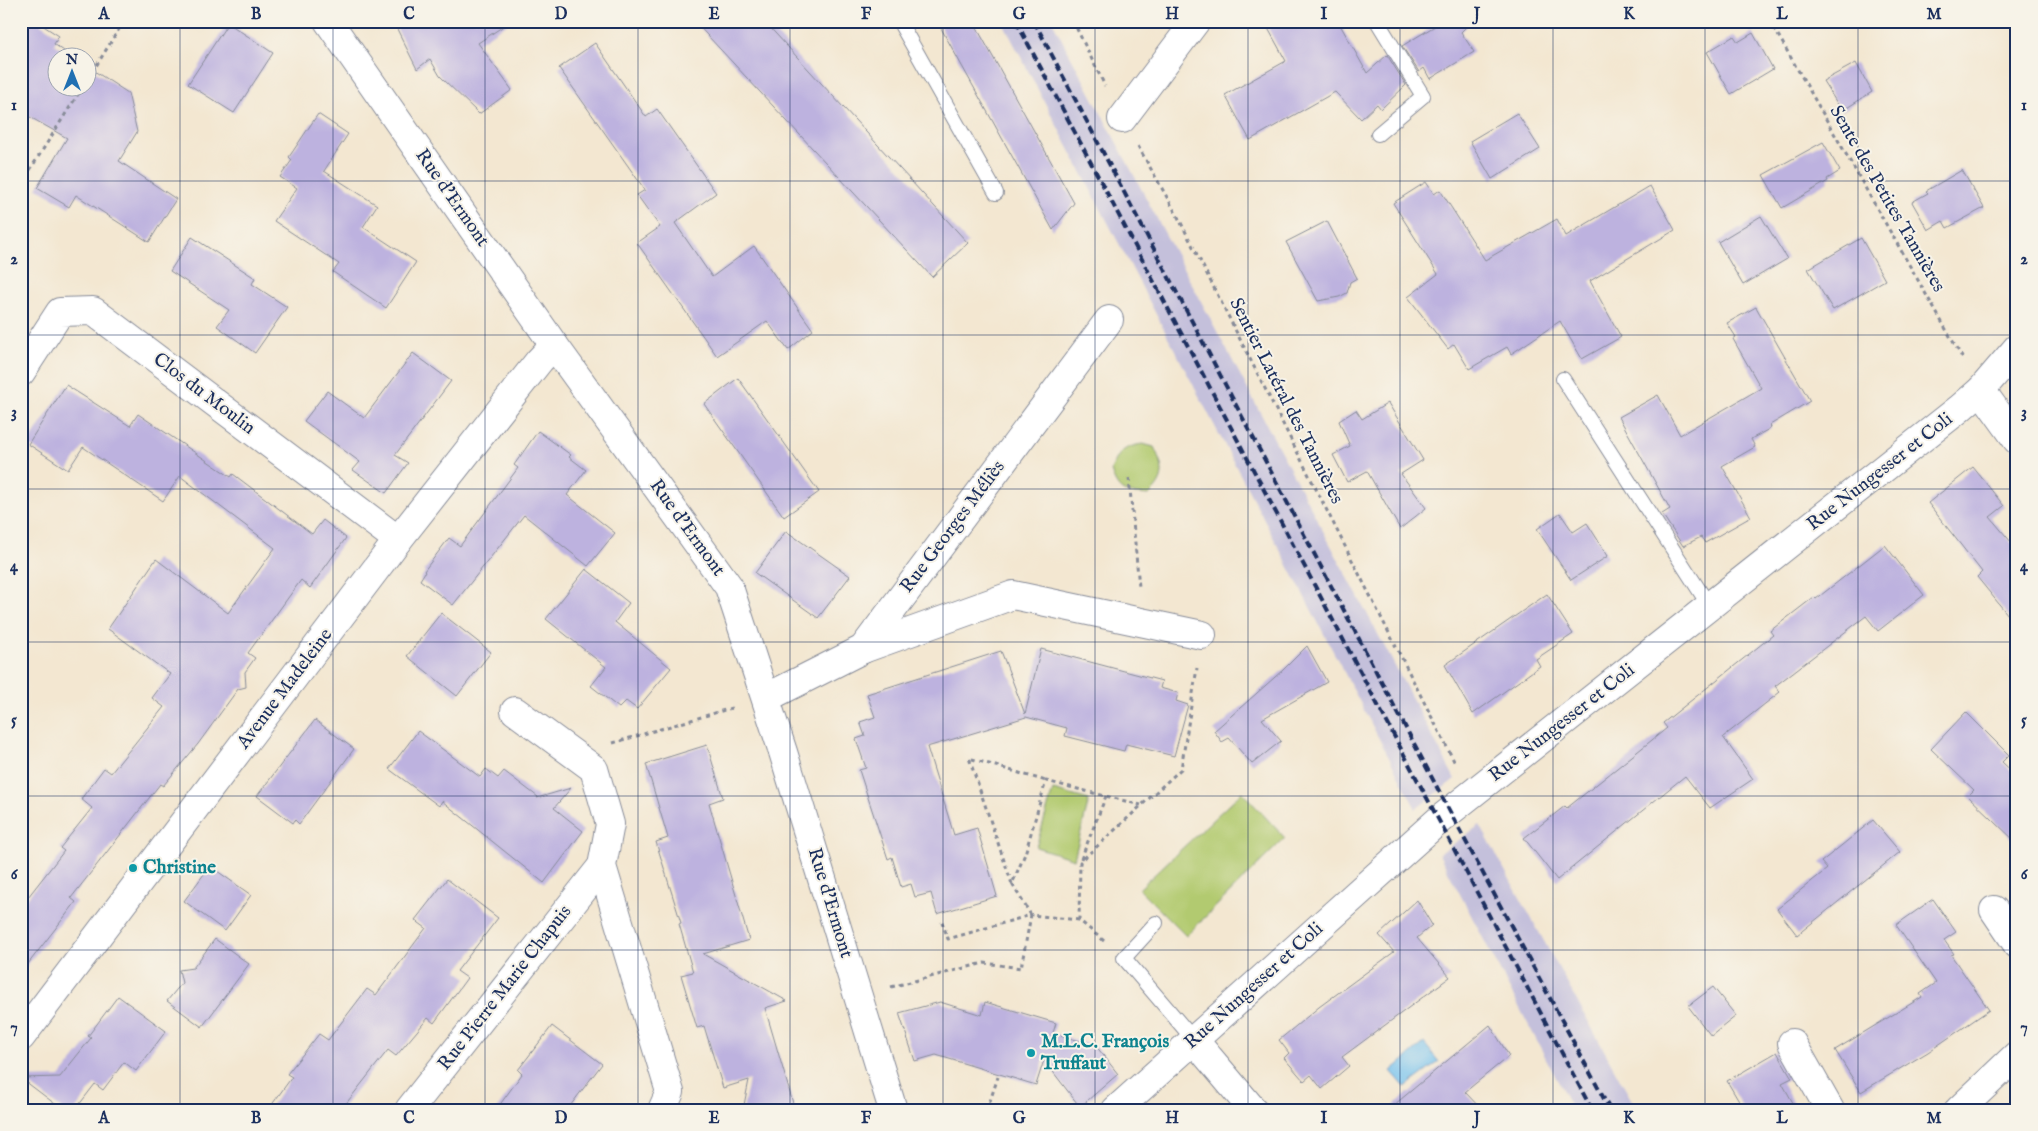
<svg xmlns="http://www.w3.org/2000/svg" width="2038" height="1131" font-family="'IM FELL English',serif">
  <rect width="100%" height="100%" fill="#f7f3e8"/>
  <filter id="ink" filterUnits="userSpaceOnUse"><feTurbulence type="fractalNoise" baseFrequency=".02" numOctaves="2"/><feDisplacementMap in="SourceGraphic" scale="10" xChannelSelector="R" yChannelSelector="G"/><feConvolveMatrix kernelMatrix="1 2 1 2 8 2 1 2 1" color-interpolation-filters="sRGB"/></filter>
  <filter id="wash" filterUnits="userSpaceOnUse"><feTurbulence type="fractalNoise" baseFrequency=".0096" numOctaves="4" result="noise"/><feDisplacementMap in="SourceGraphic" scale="20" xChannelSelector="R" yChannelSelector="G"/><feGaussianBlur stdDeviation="1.12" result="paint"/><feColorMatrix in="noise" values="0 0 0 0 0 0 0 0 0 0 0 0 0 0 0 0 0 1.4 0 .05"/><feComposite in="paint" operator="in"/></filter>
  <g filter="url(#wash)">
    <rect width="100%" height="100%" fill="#f3e7d1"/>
    <g fill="#c4c0db">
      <polygon points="1002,21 1052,21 1455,779 1416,809"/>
      <polygon points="1480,825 1637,1110 1573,1110 1439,854"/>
    </g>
    <g fill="#b2ca6f" stroke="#667c66">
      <path d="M1143,444L1154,447C1164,468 1167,478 1149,495C1126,493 1119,495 1111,471C1119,452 1122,447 1143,444Z"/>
      <polygon points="1053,790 1089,800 1074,859 1036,847"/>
      <polygon points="1242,792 1285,838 1186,936 1139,889"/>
    </g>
    <polygon fill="#73c1ee" stroke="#4778a6" points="1424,1043 1439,1062 1405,1087 1391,1071"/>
    <g id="blocks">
      <g fill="#bdb2df">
        <polygon points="30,21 36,21 59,36 54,44 74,58 58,58 58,88 88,88 88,67 128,93 137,132 119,161 176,199 149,242 76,195 69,207 37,188 67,138 21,112 21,35"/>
        <polygon points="393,21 511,21 478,43 512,90 479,114 440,76 430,59 417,69"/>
        <polygon points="694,21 764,21 968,243 932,277"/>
        <polygon points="937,21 973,21 1074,203 1053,230"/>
        <polygon points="1264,21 1338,21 1367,73 1387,55 1406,85 1381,109 1377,104 1361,119 1335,92 1250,140 1225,95 1286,61"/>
        <polygon points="1443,21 1472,21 1461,32 1474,52 1430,79 1424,68 1419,72 1402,46"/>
        <polygon points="228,23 273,53 234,113 188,84"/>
        <polygon points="1753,33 1773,69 1731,94 1707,52 1734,36 1738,42"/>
        <polygon points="595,43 646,117 657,109 716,193 675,223 712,277 754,246 813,330 788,350 767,321 717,356 637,243 660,227 637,195 645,190 559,68"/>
        <polygon points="1856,63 1872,92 1842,111 1823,81"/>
        <polygon points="1517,113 1540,149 1492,179 1470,141"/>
        <polygon points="318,114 348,134 324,171 377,205 363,227 416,262 386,308 333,272 339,264 274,221 297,188 280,177 292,160 289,157"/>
        <polygon points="1823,142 1840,171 1827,179 1828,181 1782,208 1763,175"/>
        <polygon points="1962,170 1984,208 1947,228 1943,221 1928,230 1912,202 1928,193 1926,191"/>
        <polygon points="1426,182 1434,194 1440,190 1485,260 1557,219 1566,236 1650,186 1675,230 1590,281 1621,337 1582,359 1560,321 1511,354 1507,347 1469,369 1454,344 1448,349 1408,297 1438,274 1393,203"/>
        <polygon points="1761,216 1787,259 1743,285 1718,242"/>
        <polygon points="1327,221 1357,278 1350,282 1347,293 1339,297 1318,301 1286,242"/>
        <polygon points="192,237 255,278 252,284 287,307 255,353 217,326 229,310 170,271"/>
        <polygon points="1861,238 1885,280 1833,310 1808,269"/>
        <polygon points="1756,307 1810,401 1770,425 1771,428 1751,439 1755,447 1722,466 1751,517 1705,543 1701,537 1683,546 1662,514 1670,509 1619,417 1658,395 1680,435 1761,388 1733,339 1736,337 1727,323"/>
        <polygon points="413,353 451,381 395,455 408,463 386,493 353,470 360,462 304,421 327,391 364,418"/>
        <polygon points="738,378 819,492 784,517 704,404"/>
        <polygon points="66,385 130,426 138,414 231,477 233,474 312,534 323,520 346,538 310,588 301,580 248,653 255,658 245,672 246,687 238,689 198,744 163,786 160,784 71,898 76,902 21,973 21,906 64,851 60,848 92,808 81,799 104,768 111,773 164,707 152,698 170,674 108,629 156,559 228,613 275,548 180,476 163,501 83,447 68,470 28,444"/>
        <polygon points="1388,403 1423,460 1401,474 1426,508 1400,529 1367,471 1347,482 1333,455 1350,446 1339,421 1356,410 1362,419"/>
        <polygon points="538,431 571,455 569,457 586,470 567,495 615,533 588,566 524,515 453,605 420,580 425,572 424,571 449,538 460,546 518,468 514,465"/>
        <polygon points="1973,467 2004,506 1990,517 2017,549 2017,626 1977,577 1982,572 1928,503"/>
        <polygon points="1560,513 1573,532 1587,523 1608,556 1571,580 1537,529"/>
        <polygon points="786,531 850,576 818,618 755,573"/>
        <polygon points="1885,545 1924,595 1878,631 1866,616 1775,686 1780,692 1723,737 1753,779 1710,808 1685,776 1557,880 1524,838 1565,806 1567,808 1667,728 1663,723 1773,635 1770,631 1814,597 1816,599"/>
        <polygon points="586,569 629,603 615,622 671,668 637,709 626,701 619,708 591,686 606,667 546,619"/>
        <polygon points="1547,594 1573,634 1536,659 1540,666 1473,714 1445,665"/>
        <polygon points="441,613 491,652 457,696 407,656"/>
        <polygon points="1307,646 1327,682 1262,719 1281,741 1252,764 1229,738 1222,742 1214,731 1283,670"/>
        <polygon points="1041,649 1162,681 1160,688 1178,693 1176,701 1188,705 1174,756 1126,744 1124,751 1065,736 1067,728 1026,717 927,747 954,835 977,828 997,896 937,914 931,893 915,897 911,884 901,887 892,857 888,859 859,770 866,768 856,739 865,736 860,722 875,717 867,694 1001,651 1025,714"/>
        <polygon points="1966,712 2009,755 2002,762 2017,776 2017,843 1968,796 1974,790 1931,749"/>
        <polygon points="315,720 354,749 299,824 295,820 293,823 257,796"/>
        <polygon points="418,731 480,777 486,769 498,778 504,771 538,797 537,798 571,788 554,808 583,831 544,883 442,801 439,806 389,769"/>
        <polygon points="707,745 723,798 709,803 749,940 703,954 787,1001 765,1008 795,1110 743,1110 749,1080 723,1088 704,1026 697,1028 681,975 693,972 679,924 681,923 656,842 668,838 646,764"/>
        <polygon points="1873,820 1900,852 1797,935 1777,909 1827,869 1821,862"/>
        <polygon points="210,866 251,895 225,931 184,901"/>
        <polygon points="447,879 498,918 457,971 467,978 434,1023 428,1018 396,1056 388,1050 341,1110 268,1110 292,1077 287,1074 319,1034 328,1040 367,989 376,995 426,928 415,920"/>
        <polygon points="1933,899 1956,932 1944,940 1954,954 1951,955 1989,1010 1928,1052 1861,1092 1835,1050 1922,997 1920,994 1936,983 1896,925"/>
        <polygon points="1417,900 1432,925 1417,938 1450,977 1342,1057 1349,1066 1322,1089 1311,1075 1304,1081 1284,1058 1289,1053 1279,1040 1319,1007 1394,952 1379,935"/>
        <polygon points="215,939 249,964 202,1027 167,1001 182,983 179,970 193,968"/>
        <polygon points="1713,987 1736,1016 1711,1036 1688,1006"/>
        <polygon points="118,996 166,1031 136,1071 124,1062 103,1090 95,1084 75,1110 63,1110 21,1078 60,1077 91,1038 88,1036"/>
        <polygon points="940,1002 982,1015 985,1002 1056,1023 1053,1033 1096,1046 1118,1074 1080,1107 1044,1060 1036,1085 936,1055 915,1061 899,1013"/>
        <polygon points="1490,1025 1509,1056 1465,1092 1482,1110 1388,1110"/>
        <polygon points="552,1026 602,1064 567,1110 496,1110 522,1074 518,1070"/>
        <polygon points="1777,1052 1792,1078 1782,1083 1797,1110 1744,1110 1727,1081"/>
      </g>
    </g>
  </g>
  <g filter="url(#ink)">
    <use href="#blocks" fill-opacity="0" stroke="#878b98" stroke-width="1"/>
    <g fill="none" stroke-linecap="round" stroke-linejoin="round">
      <g stroke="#878b98" stroke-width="16">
        <g id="lane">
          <polyline points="899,21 996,193"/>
          <polyline points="1377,21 1423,96 1378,134"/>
          <polyline points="1563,379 1710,607"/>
          <polyline points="1156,923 1124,958 1194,1040"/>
        </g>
      </g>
      <g stroke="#878b98" stroke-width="30">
        <g id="street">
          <polyline points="328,21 554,345 729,587 783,752 893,1110"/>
          <polyline points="1122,119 1196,21"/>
          <polyline points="21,372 60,312 93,311 398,540"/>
          <polyline points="1981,390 2017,440"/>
          <polyline points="863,649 1013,595 1202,635"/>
          <polyline points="766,698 863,649 1109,320"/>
          <polyline points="515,711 594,769 610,824 602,866 670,1092 662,1110"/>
          <polyline points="1994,910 2017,944"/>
          <polyline points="21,1037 398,540 539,361 554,345"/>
          <polyline points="1194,1040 1253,1110"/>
          <polyline points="1792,1043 1830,1110"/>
          <polyline points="409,1110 602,866"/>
          <polyline points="1116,1110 1439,820 1959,409 1981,390 2017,348"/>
          <polyline points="1959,1110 2017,1055"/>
        </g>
      </g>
      <g stroke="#878b98" stroke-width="3" stroke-dasharray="4 4" stroke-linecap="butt">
        <polyline points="1073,21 1105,86"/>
        <polyline points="1770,21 1963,359"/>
        <polyline points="88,79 124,21"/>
        <polyline points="1138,146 1177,215 1456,765"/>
        <polyline points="21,184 82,88"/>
        <polyline points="1129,478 1139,587"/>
        <polyline points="613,743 735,707"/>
        <polyline points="1081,859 1106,796"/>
        <polyline points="1012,884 969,758 1046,781"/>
        <polyline points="1079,920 1031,915 1012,884 1025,854 1046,781 1141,805"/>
        <polyline points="1104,941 1079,920 1080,862 1181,769 1197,668"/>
        <polyline points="891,987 984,963 1021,968 1031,915 948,939 941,919"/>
        <polyline points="987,1110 998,1077"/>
      </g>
      <use href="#lane" stroke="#fff" stroke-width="14"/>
      <use href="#street" stroke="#fff" stroke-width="28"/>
      <g stroke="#1b2f5e" stroke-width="4" stroke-dasharray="8 4" stroke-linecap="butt">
        <polyline points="1016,21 1592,1110"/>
        <polyline points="1034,21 1450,812 1610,1110"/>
      </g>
    </g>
  </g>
  <path fill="none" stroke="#1b2f5e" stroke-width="1" stroke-opacity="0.55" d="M180,21V1110M333,21V1110M485,21V1110M638,21V1110M790,21V1110M943,21V1110M1095,21V1110M1248,21V1110M1400,21V1110M1553,21V1110M1705,21V1110M1858,21V1110M21,181H2017M21,335H2017M21,489H2017M21,642H2017M21,796H2017M21,950H2017"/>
  <g fill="#0f9aa8" stroke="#f7f3e8" stroke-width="2">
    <circle cx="133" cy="868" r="5"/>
    <circle cx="1031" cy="1053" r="5"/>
  </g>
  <g text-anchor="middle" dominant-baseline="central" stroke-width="4" stroke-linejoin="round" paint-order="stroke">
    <g font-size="19" fill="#1b2f5e" stroke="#f7f3e8">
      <text transform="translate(452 198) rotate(55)">Rue d'Ermont</text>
      <text transform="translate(1887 199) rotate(60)">Sente des Petites Tannières</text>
      <text transform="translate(204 394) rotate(37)">Clos du Moulin</text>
      <text transform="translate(1286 401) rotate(63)">Sentier Latéral des Tannières</text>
      <text transform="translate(1880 472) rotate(-38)">Rue Nungesser et Coli</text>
      <text transform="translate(953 527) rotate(-53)">Rue Georges Méliès</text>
      <text transform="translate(687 528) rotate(54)">Rue d'Ermont</text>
      <text transform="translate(285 689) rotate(-53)">Avenue Madeleine</text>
      <text transform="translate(1562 723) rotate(-38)">Rue Nungesser et Coli</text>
      <text transform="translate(830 903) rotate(73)">Rue d'Ermont</text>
      <text transform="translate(1254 986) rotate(-42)">Rue Nungesser et Coli</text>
      <text transform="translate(505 988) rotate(-52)">Rue Pierre Marie Chapuis</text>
    </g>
    <g font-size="19" font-weight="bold" fill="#0d838f" stroke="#f7f3e8" text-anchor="start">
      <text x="143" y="868">Christine</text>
      <text x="1041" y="1042">M.L.C. François<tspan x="1041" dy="22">Truffaut</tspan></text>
    </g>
  </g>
  <rect width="2038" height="1131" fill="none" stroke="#f7f3e8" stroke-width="55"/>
  <g transform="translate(72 72)"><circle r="24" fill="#f7f3e8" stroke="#9fa5b1"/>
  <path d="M0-4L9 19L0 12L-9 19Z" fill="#1f6fb2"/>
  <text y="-8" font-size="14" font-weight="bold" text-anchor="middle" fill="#1b2f5e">N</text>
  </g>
  <rect x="28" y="28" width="1982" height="1076" fill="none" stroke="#1b2f5e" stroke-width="2"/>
  <g font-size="16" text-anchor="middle" font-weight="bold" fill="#1b2f5e">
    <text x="104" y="19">A</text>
    <text x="256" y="19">B</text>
    <text x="409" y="19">C</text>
    <text x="561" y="19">D</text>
    <text x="714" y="19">E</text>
    <text x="866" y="19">F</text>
    <text x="1019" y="19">G</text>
    <text x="1172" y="19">H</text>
    <text x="1324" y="19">I</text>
    <text x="1477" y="19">J</text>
    <text x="1629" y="19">K</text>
    <text x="1782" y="19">L</text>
    <text x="1934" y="19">M</text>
    <text x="14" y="110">1</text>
    <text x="2024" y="110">1</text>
    <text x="14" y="264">2</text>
    <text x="2024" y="264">2</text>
    <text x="14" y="417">3</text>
    <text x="2024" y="417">3</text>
    <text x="14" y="571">4</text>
    <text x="2024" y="571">4</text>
    <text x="14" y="725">5</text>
    <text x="2024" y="725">5</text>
    <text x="14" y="879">6</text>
    <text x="2024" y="879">6</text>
    <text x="14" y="1032">7</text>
    <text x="2024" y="1032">7</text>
    <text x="104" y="1123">A</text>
    <text x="256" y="1123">B</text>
    <text x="409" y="1123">C</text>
    <text x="561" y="1123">D</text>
    <text x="714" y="1123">E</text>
    <text x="866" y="1123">F</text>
    <text x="1019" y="1123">G</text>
    <text x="1172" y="1123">H</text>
    <text x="1324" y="1123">I</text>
    <text x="1477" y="1123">J</text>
    <text x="1629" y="1123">K</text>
    <text x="1782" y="1123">L</text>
    <text x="1934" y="1123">M</text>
  </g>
</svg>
